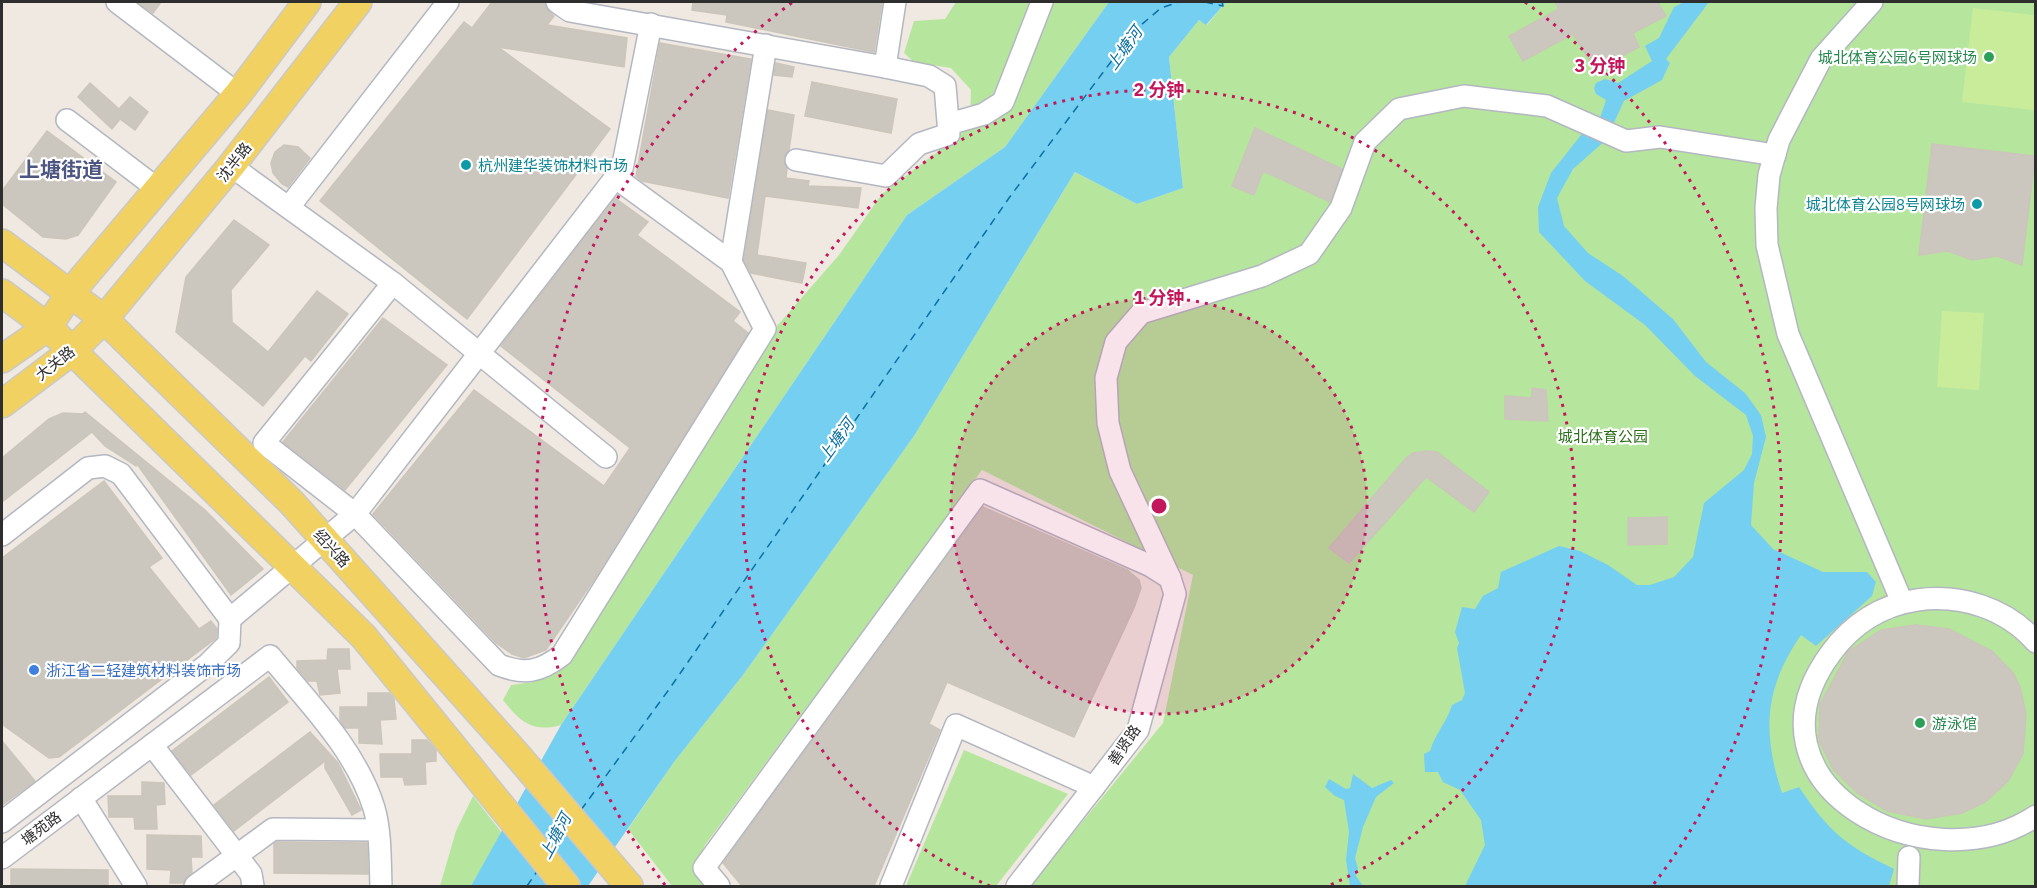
<svg xmlns="http://www.w3.org/2000/svg" width="2037" height="888" font-family="'IBM Plex Sans','Noto Sans SC',sans-serif">
  <rect width="100%" height="100%" fill="#efe9e1"/>
  <g fill="#b6e59e">
    <path d="M956,2H1109L1005,147L907,215L561,725C533,733 520,722 503,700L511,685L534,682L560,669L770,334L839,255L882,194L970,127L971,90L951,68L914,62L904,53L914,21L945,19Z"/>
    <polygon points="1226,2 2035,2 2035,886 1030,886 1163,723 1193,575 982,470 705,845 694,871 706,886 672,886 628,829 674,762 743,675 914,436 1075,172 1137,204 1183,188 1169,57 1199,20 1207,25"/>
    <polygon points="964,750 1068,794 996,886 906,886"/>
    <polygon points="473,796 502,833 471,886 440,886 456,831"/>
  </g>
  <g fill="#c9ec9a">
    <polygon points="1973,8 2035,15 2035,110 1962,102"/>
    <polygon points="1942,311 1984,313 1979,390 1937,387"/>
  </g>
  <g fill="#75cff0">
    <polygon points="1109,2 1226,2 1206,25 1199,20 1169,57 1183,188 1137,204 1075,172 914,436 743,675 674,762 588,886 471,886 561,725 907,215 1005,147"/>
    <path d="M1684,2H1709L1666,59L1670,63L1662,80L1624,101L1606,140L1573,169L1557,198L1564,226L1588,253L1623,276L1673,319L1706,362L1745,393L1761,415L1766,437L1754,483L1751,525L1773,549L1823,572H1867L1876,582L1872,596L1816,646L1801,635C1764,689 1762,732 1782,793L1799,787C1829,832 1845,845 1894,869L1889,886H1465L1485,845L1481,820L1460,790L1443,782L1438,772H1425L1424,754L1430,751C1435,734 1447,722 1452,705L1462,700L1465,693L1457,648L1459,643L1455,632L1462,607L1475,609L1483,596L1498,588L1501,572L1559,546L1580,551L1608,565L1637,585H1650L1674,577L1693,557L1704,503L1744,470L1752,454L1753,436L1746,415L1695,376L1645,325L1585,281L1539,232L1538,207L1551,173L1581,135L1600,118L1606,100L1596,94L1594,88L1596,83L1605,79L1618,83L1652,61L1645,46L1659,38L1674,7Z"/>
    <polygon points="1353,774 1372,788 1391,780 1394,783 1376,797 1363,827 1355,858 1358,868 1356,876 1363,886 1350,886 1346,860 1349,832 1344,800 1335,796 1325,787 1329,779 1346,789 1350,788"/>
  </g>
  <g fill="none" stroke-linecap="round" stroke-linejoin="round">
    <g stroke="#0d6fa3" stroke-width="1.5" stroke-dasharray="8 6" stroke-linecap="butt">
      <polyline points="1205,2 1223,6 1222,2"/>
      <polyline points="581,810 670,688 1009,198 1134,31 1161,8 1179,2"/>
      <polyline points="553,849 566,831"/>
      <polyline points="527,886 538,870"/>
    </g>
  </g>
  <g fill="#cbc7bf" stroke="#cbc5ba" stroke-width="1.5">
    <polygon points="137,2 161,2 153,13"/>
    <polygon points="492,2 544,2 546,8 554,16 547,25 627,38 624,67 498,47 610,129 580,169 573,168 578,172 467,319 320,201 464,22 472,28"/>
    <polygon points="693,2 882,2 874,52 726,22 727,15 692,10"/>
    <polygon points="1555,2 1658,2 1666,16 1633,33 1639,47 1596,70 1573,34 1523,61 1509,36 1559,9"/>
    <polygon points="660,43 751,59 728,198 642,181 636,176"/>
    <polygon points="776,63 794,67 792,77 774,75"/>
    <polygon points="812,82 897,99 891,133 805,116"/>
    <polygon points="90,83 119,109 130,97 148,112 135,130 120,119 112,129 78,97"/>
    <polygon points="768,110 794,115 789,150 783,158 787,168 786,178 809,181 808,186 861,188 858,208 765,196 757,255 806,263 802,283 751,273 744,260"/>
    <polygon points="1255,128 1342,169 1330,202 1263,171 1254,195 1232,186"/>
    <polygon points="47,131 116,182 78,235 66,239 43,237 2,204 2,191"/>
    <polygon points="1932,144 2035,156 2022,265 1997,256 1972,260 1948,251 1919,255"/>
    <polygon points="284,145 298,147 310,158 288,187 282,184 273,173 271,163 275,152"/>
    <polygon points="615,198 648,222 637,235 740,312 733,321 748,333 595,578 546,650 524,658 512,654 496,643 373,514 474,390 604,486 630,448 501,346"/>
    <polygon points="234,220 269,245 231,290 232,322 268,352 317,291 348,314 311,361 305,356 263,406 176,332 186,277"/>
    <polygon points="383,318 447,365 345,490 283,442"/>
    <polygon points="1532,388 1546,390 1548,421 1505,419 1505,396 1532,398"/>
    <polygon points="85,412 205,510 263,569 231,595 137,464 136,466 105,446 92,432 2,502 2,458 49,419 63,413 83,414"/>
    <polygon points="1426,451 1437,452 1489,492 1474,512 1426,477 1349,563 1329,548 1406,458 1413,453"/>
    <polygon points="104,481 162,558 149,567 199,629 211,621 217,629 216,638 59,757 49,758 2,724 2,558"/>
    <polygon points="983,507 1127,570 1139,580 1141,588 1134,608 1074,737 947,682 929,724 940,730 874,886 742,886 723,863"/>
    <polygon points="1667,517 1667,544 1628,545 1628,518"/>
    <polygon points="1916,625 1949,629 1992,651 2013,673 2020,687 2026,714 2023,754 2008,781 1985,802 1962,813 1926,819 1887,811 1857,793 1833,769 1819,740 1820,704 1849,651 1881,630"/>
    <polygon points="328,649 349,649 350,669 337,669 340,693 320,695 317,681 308,681 297,668 297,661 327,660"/>
    <polygon points="269,677 288,702 191,775 172,751"/>
    <polygon points="368,693 389,693 394,699 396,719 380,720 382,744 359,743 359,728 345,728 340,720 340,707 368,707"/>
    <polygon points="310,732 338,763 361,810 352,815 325,768 325,761 234,831 214,805"/>
    <polygon points="412,740 427,740 436,750 436,761 425,762 426,784 405,785 403,777 381,777 380,754 412,754"/>
    <polygon points="2,741 35,781 2,805"/>
    <polygon points="142,782 164,783 165,804 156,805 157,829 135,829 134,817 109,817 108,796 142,796"/>
    <polygon points="147,835 201,836 202,857 191,857 192,873 183,883 170,883 171,870 147,869"/>
    <polygon points="277,842 367,843 368,874 274,873 274,844"/>
    <polygon points="11,869 108,870 108,886 11,886"/>
  </g>
  <g fill="none" stroke-linecap="round" stroke-linejoin="round">
    <g stroke="#b4b7c1" stroke-width="24">
      <g id="minor">
        <polyline points="117,2 238,94"/>
        <polyline points="557,2 570,11 885,67 895,2"/>
        <polyline points="1872,2 1821,59 1779,140 1769,175 1766,208 1767,245 1788,334 1902,602"/>
        <polyline points="67,120 159,190"/>
        <polyline points="949,124 984,114 1003,102 1042,2"/>
        <polyline points="796,160 886,176 919,144 949,134 945,86 929,76 885,67"/>
        <polyline points="231,166 393,283 606,457"/>
        <polyline points="289,207 448,2"/>
        <polyline points="731,262 766,45"/>
        <path d="M393,283L264,443L355,514L499,665C525,675 540,672 562,655L765,329L731,262L616,178"/>
        <polyline points="2,535 88,468 105,466 121,474 230,619"/>
        <path d="M2036,642C2006,608 1961,594 1917,600C1882,605 1852,624 1831,653C1733,785 1928,888 2036,816"/>
        <polyline points="152,745 251,874 253,886"/>
        <polyline points="81,798 136,886"/>
        <polyline points="2,822 208,664 229,643 230,619 355,514 622,169 651,24"/>
        <path d="M2,858L270,656C308,702 356,750 374,808C381,832 380,862 381,886"/>
        <polyline points="195,886 273,829 377,830"/>
        <polyline points="719,886 704,868 980,490 1151,566 1170,578"/>
        <polyline points="891,886 956,725 1094,787"/>
        <polyline points="1017,886 1138,730 1175,594 1170,578 1120,471 1108,423 1106,378 1116,342 1141,313 1262,276 1309,254 1341,208 1365,142 1399,109 1464,96 1547,106 1626,141 1660,137 1775,155"/>
        <polyline points="1908,886 1909,857"/>
      </g>
    </g>
    <g stroke="#c9c9c9" stroke-width="30">
      <g id="major">
        <polyline points="2,243 104,319 292,503 518,756 629,886"/>
        <polyline points="2,293 48,327 364,637 566,886"/>
        <polyline points="2,359 48,327 71,292 238,94 307,2"/>
        <polyline points="2,404 71,352 104,319 231,166 358,2"/>
      </g>
    </g>
    <use href="#minor" stroke="#fff" stroke-width="21"/>
    <use href="#major" stroke="#f2d163" stroke-width="27"/>
  </g>
  <circle cx="1159" cy="506" r="208" fill="#c2185b" fill-opacity=".12"/>
  <g fill="none" stroke="#c2185b" stroke-width="3" stroke-dasharray="3 6">
    <circle cx="1159" cy="506" r="208"/>
    <path d="M990 886A416 416 0 1 1 1328 886"/>
    <path d="M665 885A623 623 0 0 1 793 2M1525 2A623 623 0 0 1 1653 885"/>
  </g>
  <g fill="#2e9e5b" stroke="#fff" stroke-width="2">
    <circle cx="1989" cy="57" r="6"/>
    <circle cx="1920" cy="723" r="6"/>
  </g>
  <g fill="#0f9aa8" stroke="#fff" stroke-width="2">
    <circle cx="466" cy="165" r="6"/>
    <circle cx="1977" cy="204" r="6"/>
  </g>
  <circle fill="#3f7fe0" stroke="#fff" stroke-width="2" cx="34" cy="670" r="6"/>
  <g text-anchor="middle" dominant-baseline="central" stroke-width="4.5" stroke-linejoin="round" paint-order="stroke">
    <g font-size="15" fill="#27864d" stroke="#fff" text-anchor="end">
      <text x="1977" y="57">城北体育公园6号网球场</text>
      <text x="1932" y="723" text-anchor="start">游泳馆</text>
    </g>
    <g font-size="15" fill="#2e2e2e" stroke="#fff">
      <text transform="translate(234 162) rotate(-52)">沈半路</text>
      <text transform="translate(55 363) rotate(-38)">大关路</text>
      <text transform="translate(332 548) rotate(48)">绍兴路</text>
      <text transform="translate(1124 745) rotate(-56)">善贤路</text>
      <text transform="translate(41 828) rotate(-37)">塘苑路</text>
    </g>
    <g font-size="15" fill="#0d838f" stroke="#fff" text-anchor="start">
      <text x="478" y="165">杭州建华装饰材料市场</text>
      <text x="1965" y="204" text-anchor="end">城北体育公园8号网球场</text>
    </g>
    <g font-size="15" fill="#2c6e1b" stroke="#fff">
      <text x="1603" y="436">城北体育公园</text>
    </g>
    <g font-size="15" fill="#366cbe" stroke="#fff" text-anchor="start">
      <text x="46" y="670">浙江省二轻建筑材料装饰市场</text>
    </g>
    <g font-size="16" font-style="italic" fill="#0d6fa3" stroke="#fff">
      <text transform="translate(1124 48) rotate(-54)">上塘河</text>
      <text transform="translate(836 440) rotate(-54)">上塘河</text>
      <text transform="translate(555 836) rotate(-62)">上塘河</text>
    </g>
    <g font-size="21" font-weight="bold" fill="#4d5680" stroke="#fff">
      <text x="61" y="169">上塘街道</text>
    </g>
  </g>
  <circle cx="1159" cy="506" r="9" fill="#c2185b" stroke="#fff" stroke-width="3"/>
  <g font-size="18" text-anchor="middle" font-weight="bold" fill="#c2185b" stroke="#fff" stroke-width="4.5" stroke-linejoin="round" paint-order="stroke">
    <text x="1600" y="72">3 分钟</text>
    <text x="1159" y="96">2 分钟</text>
    <text x="1159" y="304">1 分钟</text>
  </g>
  <rect width="2037" height="888" fill="none" stroke="#2e2e2e" stroke-width="6"/>
</svg>
